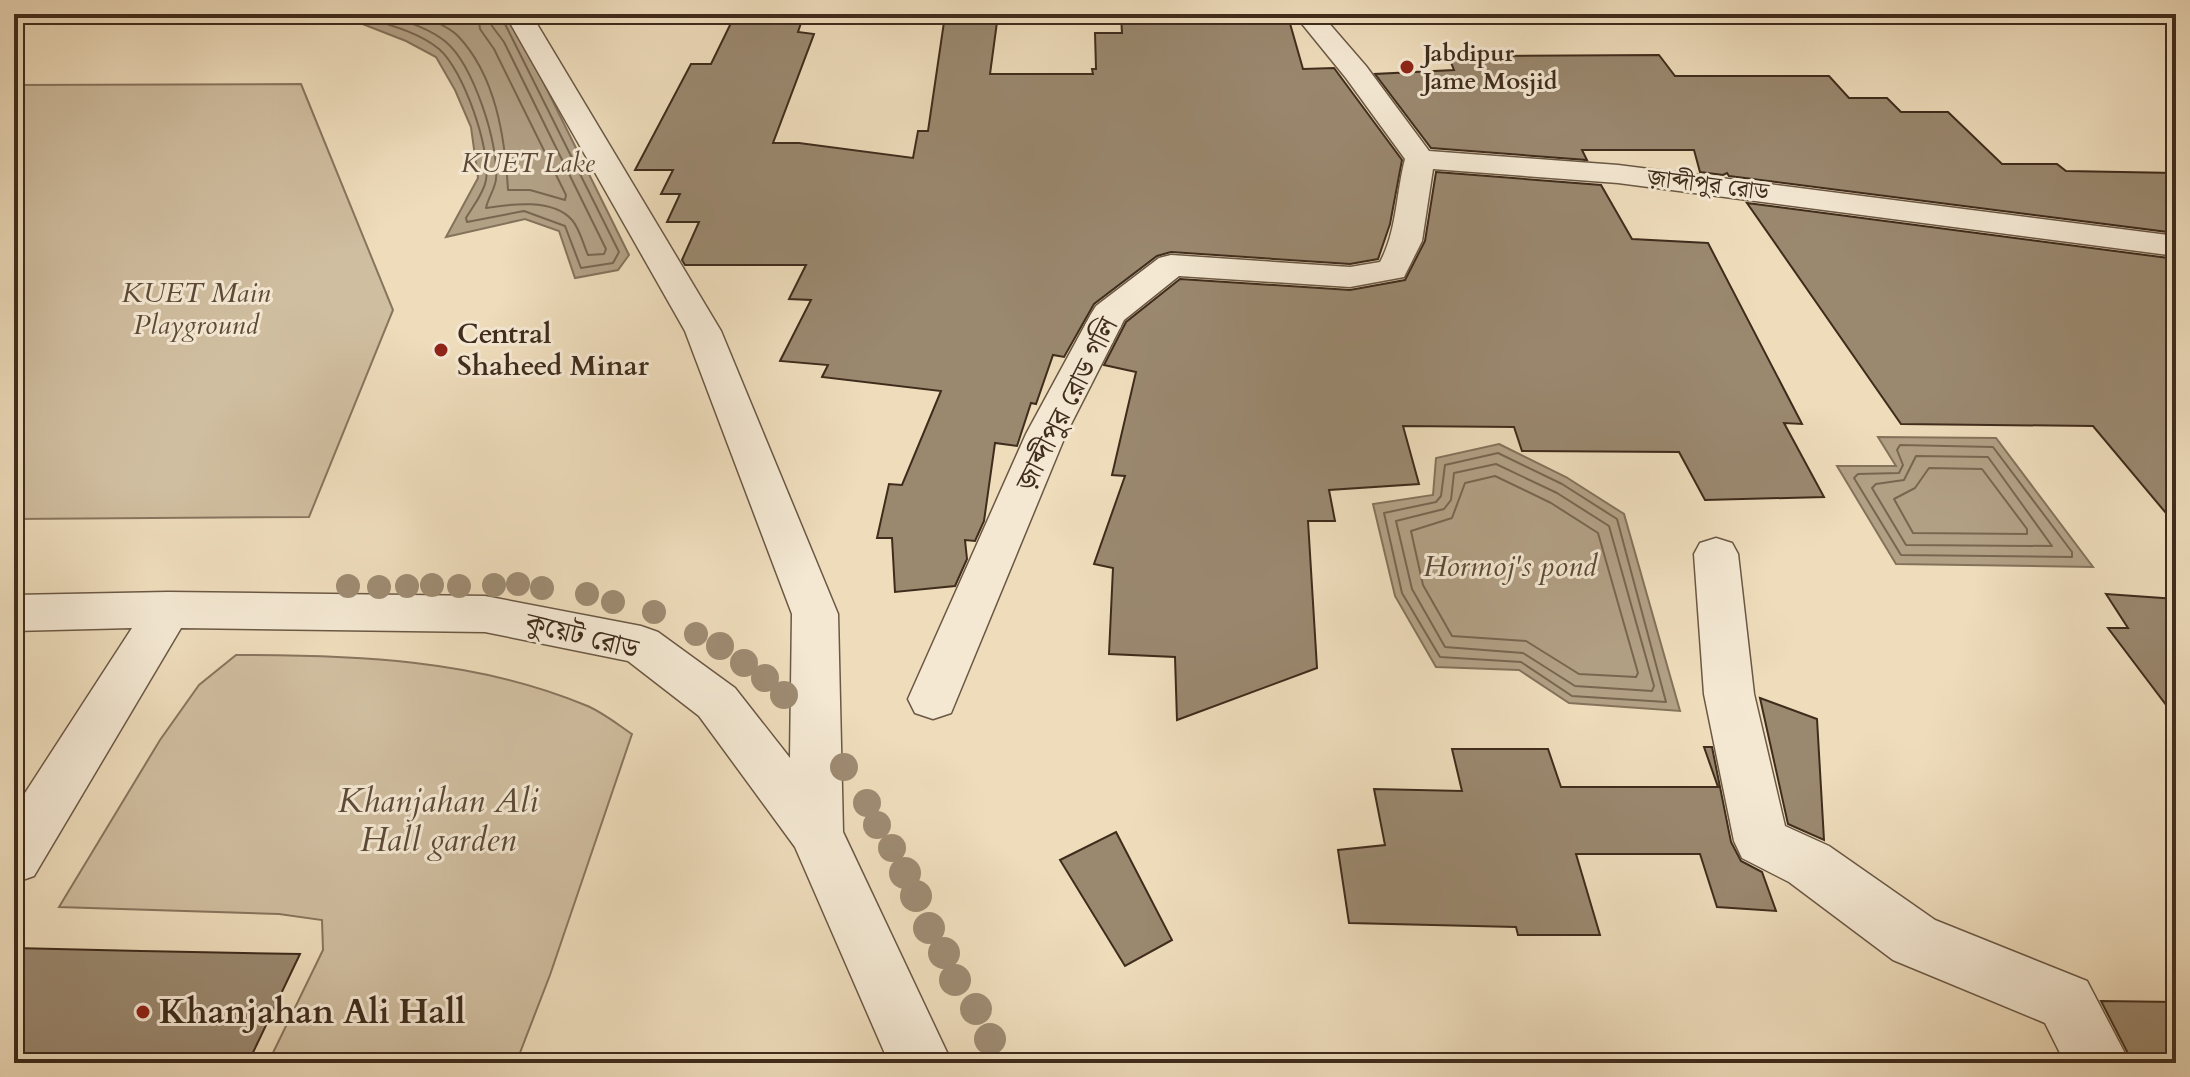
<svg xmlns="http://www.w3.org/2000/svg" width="2190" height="1077" font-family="Cardo,'Noto Serif Bengali',serif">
  <rect width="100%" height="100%" fill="#eedcbb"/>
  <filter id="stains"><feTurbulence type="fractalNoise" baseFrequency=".0025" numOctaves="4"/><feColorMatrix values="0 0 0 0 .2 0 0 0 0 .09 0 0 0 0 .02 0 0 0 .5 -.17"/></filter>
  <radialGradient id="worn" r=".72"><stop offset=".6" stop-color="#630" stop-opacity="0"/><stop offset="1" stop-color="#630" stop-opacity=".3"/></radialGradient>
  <g fill="#d0bea0" stroke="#88755e" stroke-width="2">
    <polygon points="301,84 393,310 309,517 14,519 14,85"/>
    <path d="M236,655C353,655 475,659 585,705C601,711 617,724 632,734L550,975L516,1063H268L323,950L322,920L279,914L59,907L160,740L199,685Z"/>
  </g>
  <g fill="#b2a085" stroke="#84725b" stroke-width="2">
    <polygon points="337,14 506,14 519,33 629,255 618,270 575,278 559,231 525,219 446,237 478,178 471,127 455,90 436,57 406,41"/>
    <polygon points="1878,437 1996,438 2093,567 1896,564 1837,466 1896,466"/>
    <polygon points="1499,444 1566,477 1624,514 1680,711 1569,703 1519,670 1436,667 1395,596 1373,504 1433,495 1436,458"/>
  </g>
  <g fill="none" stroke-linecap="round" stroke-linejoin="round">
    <g stroke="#786650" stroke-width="2">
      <path d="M354,14C381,23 416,30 439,49C463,69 491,149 486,180C484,193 473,206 466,218L467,222L524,211L565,226L581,268L613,263L619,252L500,14"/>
      <path d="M384,14C405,21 429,28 446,42C473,65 499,143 496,179C495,189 488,198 486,208C511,204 553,198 572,220C580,229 583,244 588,255L604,254L606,249L504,42L492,26L490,14"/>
      <path d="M420,14C433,21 448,26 458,36C496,76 505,138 508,190H530L565,200L566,195L494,49L480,29L478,14"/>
      <polygon points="1900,445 1993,447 2072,552 2072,557 1901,555 1854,478 1858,474 1899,473 1903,465 1897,450"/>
      <polygon points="1498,453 1562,484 1617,519 1666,702 1572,696 1521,662 1440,657 1402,593 1384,513 1436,502 1441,496 1445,465"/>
      <polygon points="1916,456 1988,457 2052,546 1906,545 1872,488 1876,484 1904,480"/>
      <polygon points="1496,464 1557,493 1609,526 1654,686 1652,691 1575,686 1523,653 1445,647 1412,589 1396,521 1444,509 1451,500 1454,473"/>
      <polygon points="1929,468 1982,469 2027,529 2027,534 1913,533 1894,499 1915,488"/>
      <polygon points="1495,476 1551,503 1598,533 1638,673 1636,677 1579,674 1526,641 1452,636 1423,585 1411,531 1452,518 1465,483"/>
    </g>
  </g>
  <g fill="#9a886f" stroke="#3f2c1c" stroke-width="2">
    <polygon points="1167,14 1167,20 1289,20 1303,69 1334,68 1402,160 1390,224 1378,259 1350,264 1171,252 1157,256 1094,304 1064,357 1053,355 1036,404 1031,403 1017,446 995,443 984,521 975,541 965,540 967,559 955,586 895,592 892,538 877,538 889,484 902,485 941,391 822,377 828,365 780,361 811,300 789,299 806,265 685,265 682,260 699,222 667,222 680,194 661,194 673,170 635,170 691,64 711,64 731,23 801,23 798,32 814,34 773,143 799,143 913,158 918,131 928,131 944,22 997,22 990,74 1093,74 1092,69 1096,69 1095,33 1122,33 1121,15"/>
    <polygon points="1659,55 1675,76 1829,76 1849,98 1887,98 1901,112 1948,112 2002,164 2057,164 2066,171 2176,173 2176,233 1729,176 1727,173 1723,175 1700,172 1694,150 1582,150 1587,160 1431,148 1375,74 1454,70 1450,60 1500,60 1497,56"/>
    <polygon points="1436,172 1601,185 1632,239 1708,243 1802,424 1784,423 1824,497 1705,500 1679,452 1522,451 1514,427 1403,426 1419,484 1329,490 1335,521 1308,521 1317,668 1177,720 1175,657 1109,654 1113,568 1094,564 1125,476 1112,475 1136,372 1104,365 1126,322 1180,279 1350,290 1405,280 1425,241"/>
    <polygon points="1747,203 2176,259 2176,525 2093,426 1901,424"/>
    <polygon points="2106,594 2176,599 2176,718 2108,628 2128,628"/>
    <polygon points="1760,698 1817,719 1824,840 1788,824"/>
    <polygon points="1704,747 1712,747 1731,842 1741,861 1762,872 1776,911 1717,907 1700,854 1576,854 1600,935 1518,935 1516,927 1349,923 1338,850 1385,845 1374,789 1462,791 1452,749 1548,749 1561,787 1718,787"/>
    <polygon points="1116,832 1172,940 1125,966 1060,860"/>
    <polygon points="14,948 141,951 300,954 248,1063 14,1063"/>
    <polygon points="2101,1001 2176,1002 2176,1063 2133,1063"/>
  </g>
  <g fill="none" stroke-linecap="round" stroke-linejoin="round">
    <g stroke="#6b5844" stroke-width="3">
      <g id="minor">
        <polygon points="505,14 531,14 721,331 838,614 843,832 952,1063 889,1063 795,847 699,716 628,661 485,632 181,628 34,876 14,883 14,810 132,628 14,631 14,595 168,592 485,596 641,626 658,632 735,688 790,758 792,614 685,331"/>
        <path d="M1294,14H1321L1366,66L1429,151L1618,165L2176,236V256L1618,183L1433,169L1422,241L1404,277L1350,287L1179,276L1124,320L1066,434L951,713L933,719L915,713L908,699L1026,434L1091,314L1096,306L1159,258L1171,255L1350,267L1380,262C1397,231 1396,193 1405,159L1346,78Z"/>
        <polygon points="1716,538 1732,543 1738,554 1754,694 1785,826 1829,846 1935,920 2087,981 2130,1063 2065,1063 2045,1023 1893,960 1789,882 1742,858 1734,841 1704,694 1694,554 1700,543"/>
      </g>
    </g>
    <use href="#minor" fill="#f4e8d3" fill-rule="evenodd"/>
  </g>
  <g fill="#9e8b72">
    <circle cx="518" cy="584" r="12"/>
    <circle cx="432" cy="585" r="12"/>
    <circle cx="494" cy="585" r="12"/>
    <circle cx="348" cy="586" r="12"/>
    <circle cx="407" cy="586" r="12"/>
    <circle cx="459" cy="586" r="12"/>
    <circle cx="379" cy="587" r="12"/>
    <circle cx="542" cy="588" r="12"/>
    <circle cx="587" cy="594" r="12"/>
    <circle cx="613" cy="602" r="12"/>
    <circle cx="654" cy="612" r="12"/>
    <circle cx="696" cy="634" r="12"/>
    <circle cx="720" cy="646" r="14"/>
    <circle cx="744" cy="663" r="14"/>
    <circle cx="765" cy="678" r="14"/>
    <circle cx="784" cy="695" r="14"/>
    <circle cx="844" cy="767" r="14"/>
    <circle cx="867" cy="803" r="14"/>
    <circle cx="877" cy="825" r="14"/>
    <circle cx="892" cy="848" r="14"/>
    <circle cx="905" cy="873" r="16"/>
    <circle cx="916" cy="896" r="16"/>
    <circle cx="929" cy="928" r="16"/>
    <circle cx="944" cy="953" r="16"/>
    <circle cx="955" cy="980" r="16"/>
    <circle cx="976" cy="1009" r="16"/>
    <circle cx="990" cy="1039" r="16"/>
  </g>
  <g fill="#8f2418" stroke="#f4e8d3" stroke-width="3">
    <circle cx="1407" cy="67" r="8"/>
    <circle cx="441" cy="350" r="8"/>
    <circle cx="143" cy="1012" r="8"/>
  </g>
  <g text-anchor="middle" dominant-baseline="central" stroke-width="6" stroke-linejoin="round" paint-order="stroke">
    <g font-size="24" font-weight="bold" fill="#3f2c1c" stroke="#f4e8d3" text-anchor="start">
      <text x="1423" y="53">Jabdipur<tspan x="1423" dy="28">Jame Mosjid</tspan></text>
    </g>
    <g font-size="24" fill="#3f2c1c" stroke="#f4e8d3">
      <text transform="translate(1708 185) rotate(7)">জ়াব্দীপুর রোড</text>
    </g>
    <g font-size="26" font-style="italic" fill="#5c4936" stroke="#f4e8d3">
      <text x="528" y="163">KUET Lake</text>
    </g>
    <g font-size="28" font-style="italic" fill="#5c4936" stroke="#f4e8d3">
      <text x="196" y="293">KUET Main<tspan x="196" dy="32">Playground</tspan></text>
    </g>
    <g font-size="28" font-weight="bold" fill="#3f2c1c" stroke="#f4e8d3" text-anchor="start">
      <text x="457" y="334">Central<tspan x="457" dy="32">Shaheed Minar</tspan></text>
    </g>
    <g font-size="28" fill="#3f2c1c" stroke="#f4e8d3">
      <text transform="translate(1067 404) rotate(-63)">জ়াব্দীপুর রোড গলি</text>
      <text transform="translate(582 636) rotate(14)">কুয়েট রোড</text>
    </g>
    <g font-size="30" font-style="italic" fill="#5c4936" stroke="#f4e8d3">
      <text x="1510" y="566">Hormoj's pond</text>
    </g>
    <g font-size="34" font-style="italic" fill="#5c4936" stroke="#f4e8d3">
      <text x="438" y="801">Khanjahan Ali<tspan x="438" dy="39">Hall garden</tspan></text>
    </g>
    <g font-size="34" font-weight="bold" fill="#3f2c1c" stroke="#f4e8d3" text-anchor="start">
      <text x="159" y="1012">Khanjahan Ali Hall</text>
    </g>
  </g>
  <rect width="2190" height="1077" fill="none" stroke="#eedcbb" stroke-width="48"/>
  <rect x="16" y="16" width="2158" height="1045" fill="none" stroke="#3f2c1c" stroke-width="4"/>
  <rect x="24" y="24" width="2142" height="1029" fill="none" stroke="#3f2c1c" stroke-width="2"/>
  <rect width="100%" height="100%" filter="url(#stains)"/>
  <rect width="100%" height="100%" fill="url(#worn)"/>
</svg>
